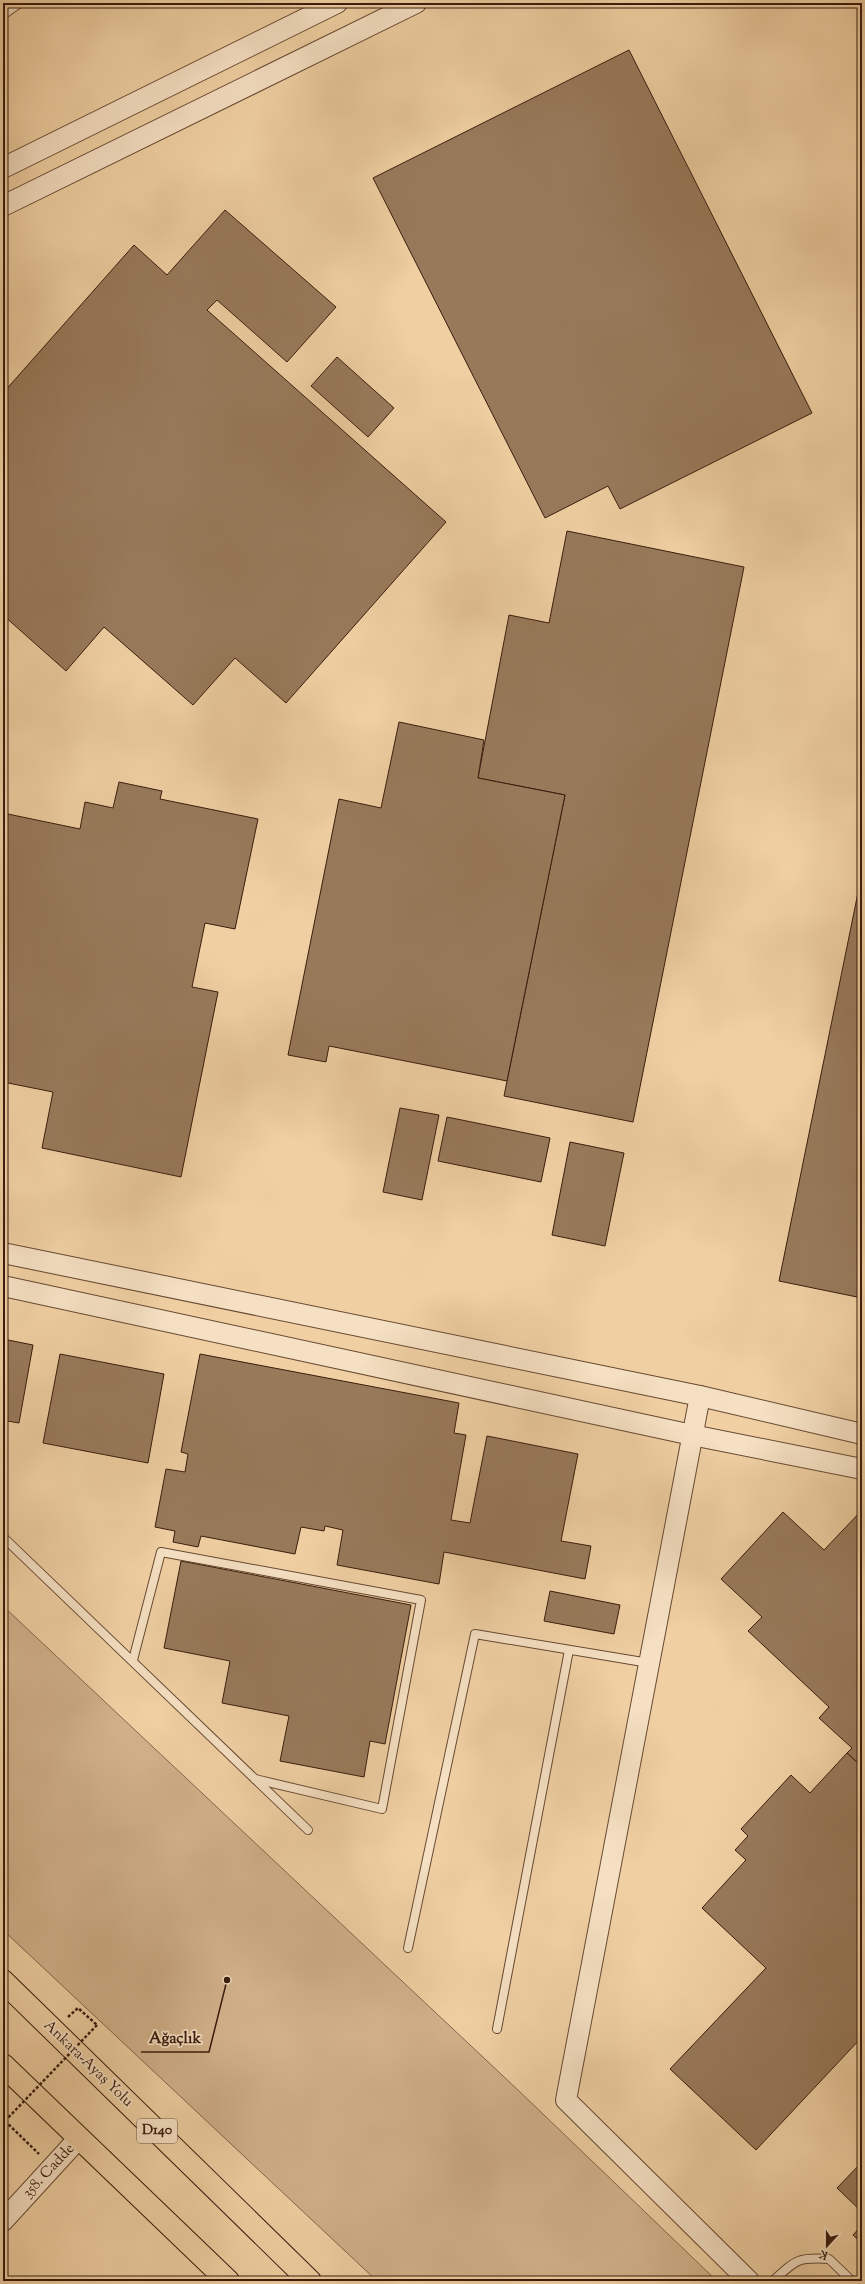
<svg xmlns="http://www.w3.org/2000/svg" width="865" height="2284" font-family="'Sorts Mill Goudy',serif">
  <rect width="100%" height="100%" fill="#f0d0a3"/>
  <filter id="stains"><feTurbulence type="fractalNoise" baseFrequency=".005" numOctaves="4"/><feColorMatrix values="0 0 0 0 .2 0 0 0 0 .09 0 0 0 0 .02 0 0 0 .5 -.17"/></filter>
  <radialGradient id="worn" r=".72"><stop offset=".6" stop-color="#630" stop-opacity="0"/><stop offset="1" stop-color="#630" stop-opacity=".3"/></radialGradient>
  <polygon fill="#d1b18a" stroke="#85664c" points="3,1606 519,2091 717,2281 377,2281 3,1930"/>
  <g fill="#987a5b" stroke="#391c0d">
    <polygon points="629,50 812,413 620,509 608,486 545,518 373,178"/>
    <polygon points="225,210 336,307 287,362 217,300 207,310 446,522 286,703 235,658 193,705 104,627 66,671 3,615 3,393 134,245 167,275"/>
    <polygon points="337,357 394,408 368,437 311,386"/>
    <polygon points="567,531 744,567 633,1122 504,1096 565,795 478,778 509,615 549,623"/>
    <polygon points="399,722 484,740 478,778 565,795 507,1081 329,1046 326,1062 288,1055 339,799 381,808"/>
    <polygon points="119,782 162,791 160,799 258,819 235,929 205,923 192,987 218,992 181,1177 42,1148 53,1092 3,1082 3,813 80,829 85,802 113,808"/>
    <polygon points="862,873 862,1298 779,1281"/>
    <polygon points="400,1108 439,1115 422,1200 383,1192"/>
    <polygon points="447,1117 550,1138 541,1182 438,1161"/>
    <polygon points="570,1142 624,1153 605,1246 552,1235"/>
    <polygon points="3,1339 33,1345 19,1423 7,1421 3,1444"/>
    <polygon points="60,1354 164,1374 148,1463 43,1443"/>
    <polygon points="200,1354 459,1403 454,1433 466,1435 451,1520 470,1523 487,1436 578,1454 561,1541 591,1546 585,1579 444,1552 439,1584 337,1565 343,1530 325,1526 324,1531 301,1527 295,1554 201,1536 198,1547 173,1542 175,1531 155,1527 166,1469 185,1472 188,1454 181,1452"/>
    <polygon points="862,1510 862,1767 847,1753 852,1748 819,1718 829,1707 748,1631 762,1617 721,1579 783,1512 824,1550"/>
    <polygon points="181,1561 411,1605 385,1744 370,1741 364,1777 280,1761 289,1716 222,1703 230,1661 164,1648"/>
    <polygon points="550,1591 620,1605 614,1634 544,1621"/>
    <polygon points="847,1753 862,1767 862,2037 756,2150 670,2069 766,1968 702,1908 746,1860 735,1850 748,1836 741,1829 791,1775 810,1793"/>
    <polygon points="862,2162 862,2212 837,2188"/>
    <polygon points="862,2225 862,2243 853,2235"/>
  </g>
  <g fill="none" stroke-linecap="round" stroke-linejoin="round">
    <g stroke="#674932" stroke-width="10">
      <g id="service">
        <polyline points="3,15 20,3"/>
        <polyline points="3,1537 308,1830"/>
        <polyline points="133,1660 161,1552 421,1600 382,1809 255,1779"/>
        <polyline points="408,1948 475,1634 649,1663"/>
        <polyline points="497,2029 569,1650"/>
        <path d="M773,2281C796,2260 797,2257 829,2259L852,2281"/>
      </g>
    </g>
    <g stroke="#674932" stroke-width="22">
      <g id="tertiary">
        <polyline points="3,168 337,3"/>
        <polyline points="3,206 416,3"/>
        <polyline points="3,1253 700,1396 862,1434"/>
        <polyline points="3,1286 692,1435 862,1469"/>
        <polyline points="700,1396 566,2100 749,2281"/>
        <polyline points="3,2221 79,2138"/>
      </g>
    </g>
    <g stroke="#391c0d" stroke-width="24">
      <g id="trunk">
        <polyline points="3,1981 310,2281"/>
        <polyline points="3,2065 228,2281"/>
      </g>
    </g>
    <g stroke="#391c0d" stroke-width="2.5" stroke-dasharray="3 2" stroke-linecap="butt">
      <polyline points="68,2017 78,2008 97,2025"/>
      <polyline points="5,2121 39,2154"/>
    </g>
    <use href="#service" stroke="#f5e0c3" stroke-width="8"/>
    <use href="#tertiary" stroke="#f5e0c3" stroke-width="20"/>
    <use href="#trunk" stroke="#f0d0a3" stroke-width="22"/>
    <polyline stroke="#391c0d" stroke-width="2.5" stroke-dasharray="3 2" stroke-linecap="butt" points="5,2121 97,2025"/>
  </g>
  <g text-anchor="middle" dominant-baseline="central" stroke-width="3.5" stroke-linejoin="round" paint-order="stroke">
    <rect fill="#f5e0c3" stroke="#715744" stroke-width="1" x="137" y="2119" width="40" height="24" rx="3"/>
    <g font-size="14" font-weight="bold" fill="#391c0d">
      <text x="157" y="2131">D140</text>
    </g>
    <g font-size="15" fill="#391c0d" stroke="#f5e0c3">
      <text transform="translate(88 2064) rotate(44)">Ankara-Ayaş Yolu</text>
      <text transform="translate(49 2171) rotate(-47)">358. Cadde</text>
    </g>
  </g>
  <path fill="none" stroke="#391c0d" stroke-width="1.5" d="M227 1980L209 2052H141"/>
  <circle fill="#391c0d" stroke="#f5e0c3" stroke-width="1.5" cx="227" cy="1980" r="4"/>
  <g font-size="16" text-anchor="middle" font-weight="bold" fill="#391c0d" stroke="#f5e0c3" stroke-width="3.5" stroke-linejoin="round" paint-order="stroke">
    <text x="175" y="2043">Ağaçlık</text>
  </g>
  <rect width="865" height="2284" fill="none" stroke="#f0d0a3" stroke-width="16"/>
  <rect x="4" y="4" width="857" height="2276" fill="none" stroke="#391c0d" stroke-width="2"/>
  <rect x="8" y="8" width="849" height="2268" fill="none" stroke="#391c0d"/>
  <g transform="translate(827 2246) rotate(201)" stroke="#f5e0c3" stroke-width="3" paint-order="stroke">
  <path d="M0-3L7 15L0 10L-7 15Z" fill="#391c0d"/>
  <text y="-6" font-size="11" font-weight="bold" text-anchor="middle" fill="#391c0d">K</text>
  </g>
  <rect width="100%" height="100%" filter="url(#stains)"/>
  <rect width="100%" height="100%" fill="url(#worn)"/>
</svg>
